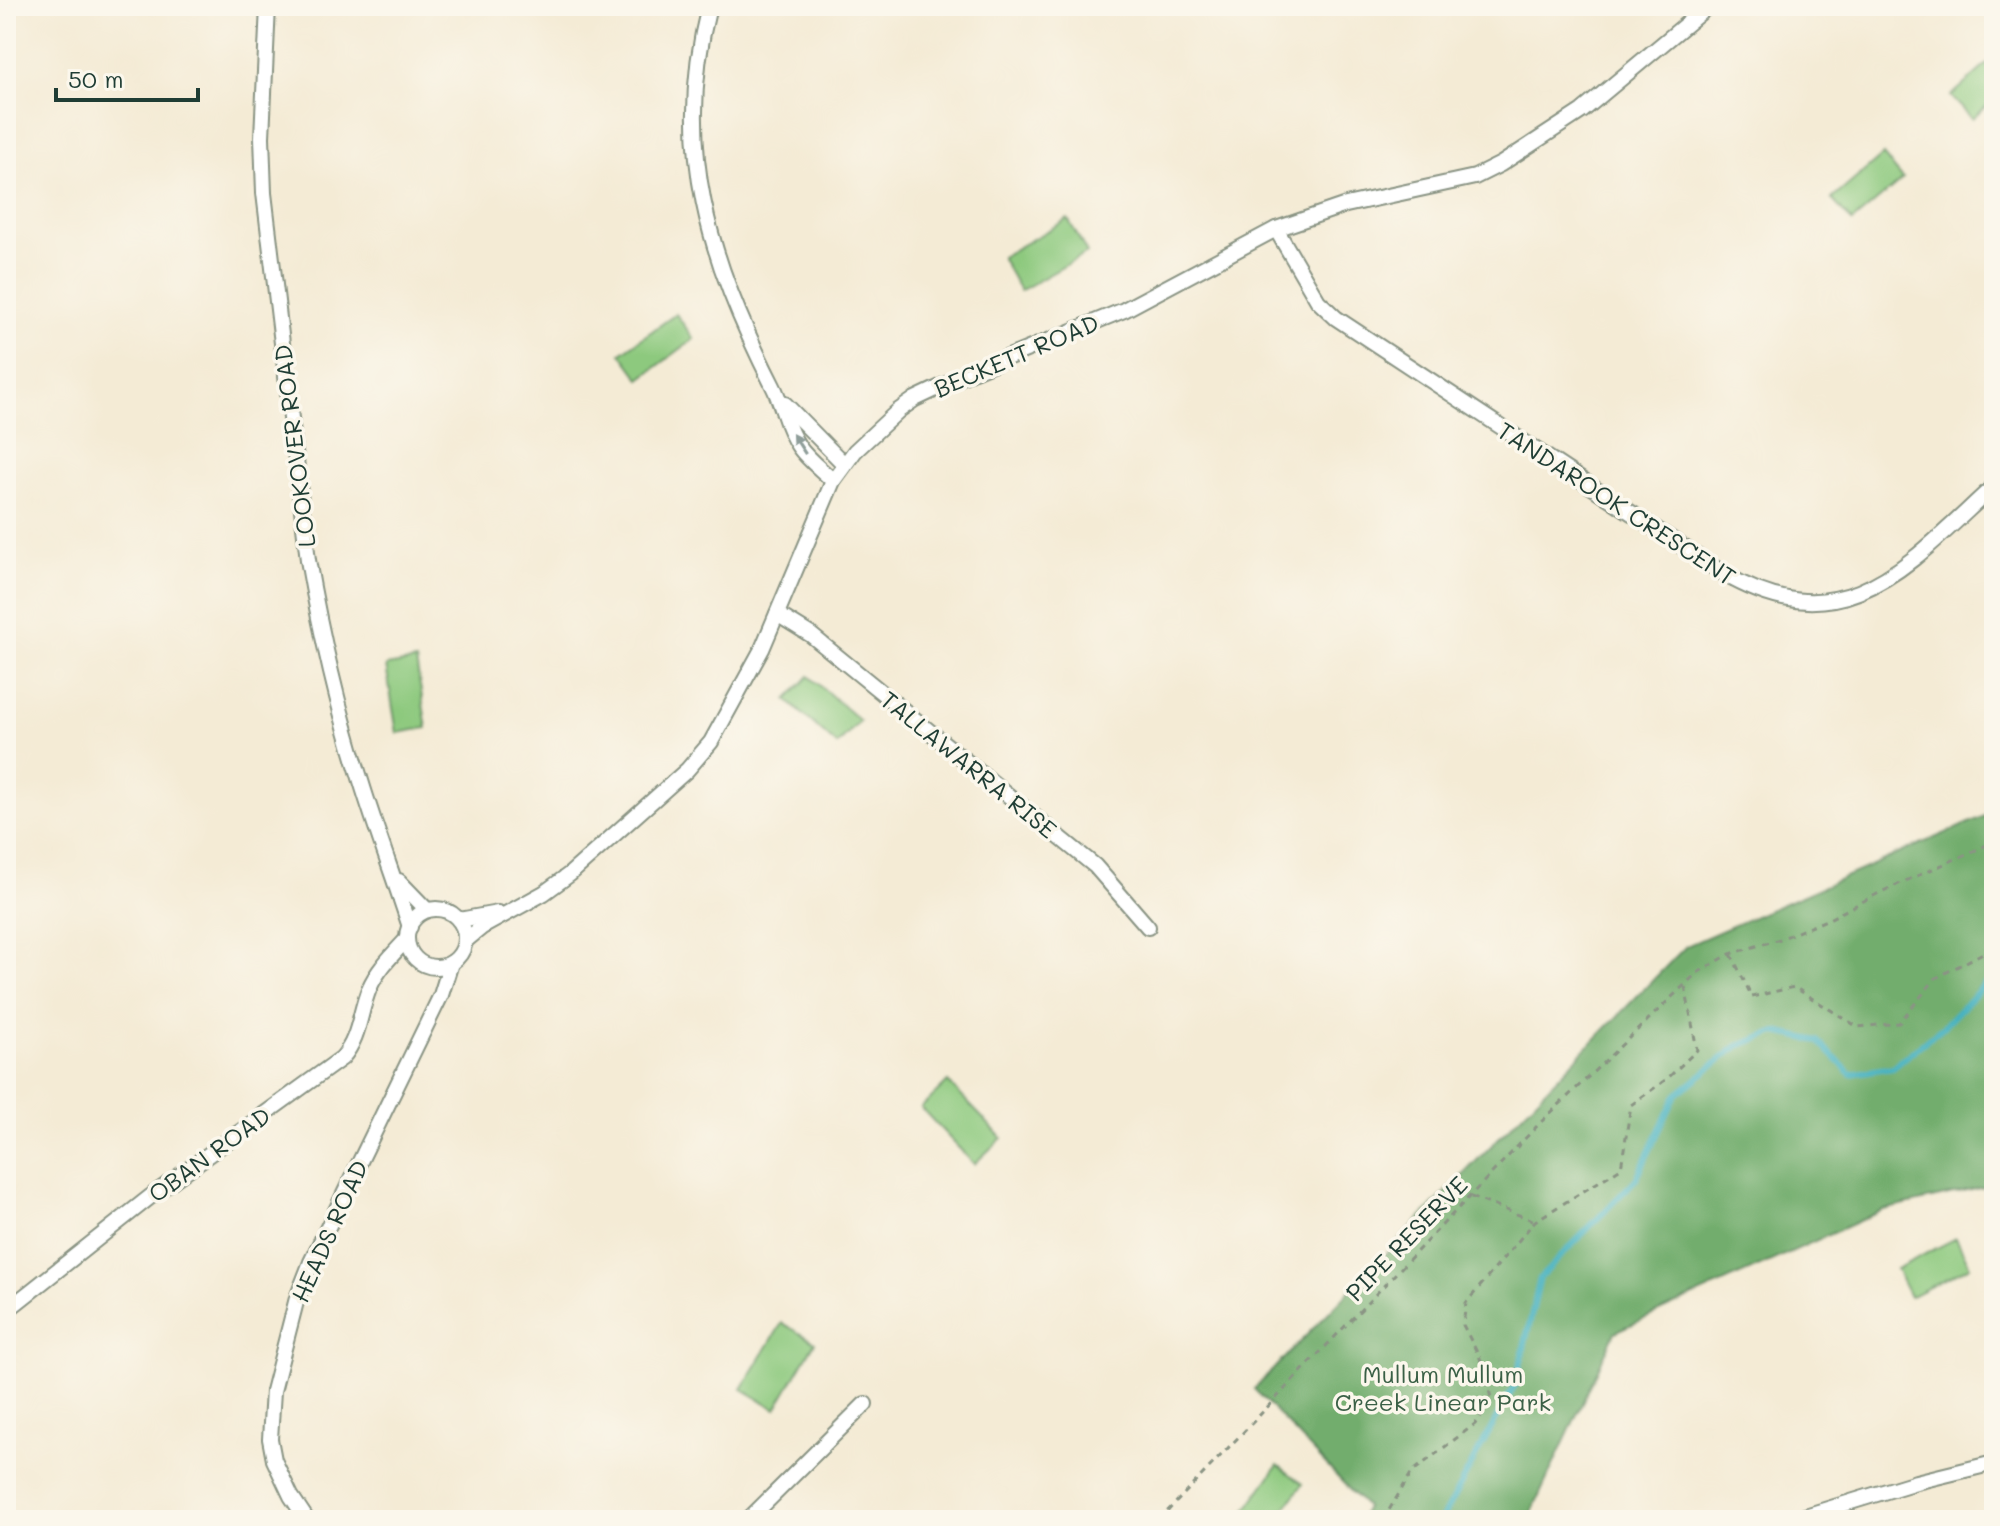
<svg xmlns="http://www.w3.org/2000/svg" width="2000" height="1526" font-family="Mali,sans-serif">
  <rect width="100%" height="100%" fill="#fbf7ec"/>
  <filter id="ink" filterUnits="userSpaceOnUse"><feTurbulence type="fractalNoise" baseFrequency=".0125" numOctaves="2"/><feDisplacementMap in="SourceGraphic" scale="16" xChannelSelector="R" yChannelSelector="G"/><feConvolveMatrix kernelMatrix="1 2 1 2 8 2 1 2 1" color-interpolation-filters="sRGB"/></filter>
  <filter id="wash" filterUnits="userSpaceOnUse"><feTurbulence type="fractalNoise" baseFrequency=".006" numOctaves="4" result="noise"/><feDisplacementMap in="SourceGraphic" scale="32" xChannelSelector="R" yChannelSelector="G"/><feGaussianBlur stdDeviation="1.8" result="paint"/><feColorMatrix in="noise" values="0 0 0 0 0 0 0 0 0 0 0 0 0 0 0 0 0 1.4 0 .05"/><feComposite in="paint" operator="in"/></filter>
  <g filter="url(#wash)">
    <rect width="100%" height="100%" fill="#f4ebd5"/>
    <g fill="#8dc97e" stroke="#568359" stroke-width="2">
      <polygon points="1994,58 1994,100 1972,119 1951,96"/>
      <polygon points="1883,155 1903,179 1852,222 1832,199"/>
      <polygon points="1068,219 1087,253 1020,291 1001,257"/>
      <polygon points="676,314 694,339 640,379 621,353"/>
      <polygon points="416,661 427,728 397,733 386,666"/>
      <polygon points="809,676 860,721 837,745 787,700"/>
      <polygon points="948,1082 1002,1138 974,1164 921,1108"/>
      <polygon points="1956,1238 1970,1266 1910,1297 1896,1269"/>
      <polygon points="782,1323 815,1342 776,1409 742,1389"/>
      <polygon points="1278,1465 1303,1484 1276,1520 1239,1520"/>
    </g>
    <polygon fill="#72ad6d" stroke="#487550" stroke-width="2" points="1994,812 1994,1185 1883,1210 1615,1332 1528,1520 1359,1520 1366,1507 1254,1389 1686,946"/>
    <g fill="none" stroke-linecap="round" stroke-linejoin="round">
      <polyline stroke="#42b0bf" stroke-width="6" points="1441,1520 1516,1383 1540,1278 1636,1179 1676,1095 1738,1046 1776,1032 1818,1041 1851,1074 1893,1067 1943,1027 1985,984 1994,979"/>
    </g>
  </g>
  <g filter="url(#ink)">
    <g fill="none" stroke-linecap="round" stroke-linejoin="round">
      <g stroke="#8a9484" stroke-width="18">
        <g id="minor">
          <path d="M268,6L262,137L264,193L308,560C321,634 338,709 361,781C376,830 394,878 410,927"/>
          <path d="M709,6C673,147 709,260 773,386C783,405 786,429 799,447C808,460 822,470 833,481"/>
          <path d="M1276,229L1318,301L1336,318L1724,574C1846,645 1909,563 1994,486"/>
          <polyline points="785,404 844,464"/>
          <polyline points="777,614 811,635 1095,866 1148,927"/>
          <polyline points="399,881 427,910"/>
          <circle cx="436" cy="938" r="29"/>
          <polyline points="459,920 498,913"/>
          <polyline points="465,941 482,927 544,893 570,874 687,770 711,742 762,649 833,481 855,451 898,411 915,399 972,372 1124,310 1276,229 1346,205 1475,177 1501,164 1582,111 1708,6"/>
          <path d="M6,1311L150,1197L342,1058C360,1037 359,1014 369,989C377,970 393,954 407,939"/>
          <polyline points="307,1520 291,1496 274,1460 270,1439 273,1391 297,1298 311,1262 441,995 451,963"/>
          <polyline points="748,1520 865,1404"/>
          <polyline points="1792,1520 1916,1482 1994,1463"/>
        </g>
      </g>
      <g stroke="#8a9484" stroke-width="3" stroke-dasharray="6 6" stroke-linecap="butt">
        <polyline points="1731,954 1752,997 1794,987 1858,1027 1899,1023 1936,978 1994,947"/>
        <polyline points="1471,1197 1535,1221"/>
        <polyline points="1159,1520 1540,1123 1697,973 1730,954 1780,939 1829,919 1883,891 1994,842"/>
        <polyline points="1383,1520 1412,1472 1475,1424 1492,1401 1480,1358 1463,1325 1466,1303 1535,1221 1621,1168 1631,1105 1668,1078 1697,1050 1685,986"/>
      </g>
      <use href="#minor" stroke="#fff" stroke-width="14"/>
    </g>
    <defs><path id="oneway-solid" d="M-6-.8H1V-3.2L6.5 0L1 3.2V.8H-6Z" transform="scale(2)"/></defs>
    <use fill="#8f9e9a" href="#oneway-solid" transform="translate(799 444) rotate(-123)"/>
  </g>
  <g text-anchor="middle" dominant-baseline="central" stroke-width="7" stroke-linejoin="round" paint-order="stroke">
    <g font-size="24" fill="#1f3d34" stroke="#fbf7ec">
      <text transform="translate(1016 355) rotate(-23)">BECKETT ROAD</text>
      <text transform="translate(294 446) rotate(-97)">LOOKOVER ROAD</text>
      <text transform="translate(1617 503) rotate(33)">TANDAROOK CRESCENT</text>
      <text transform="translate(969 764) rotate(39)">TALLAWARRA RISE</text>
      <text transform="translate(209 1154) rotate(-36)">OBAN ROAD</text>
      <text transform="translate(329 1231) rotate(-66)">HEADS ROAD</text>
      <text transform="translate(1406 1238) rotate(-46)">PIPE RESERVE</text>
    </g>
    <g font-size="24" fill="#3a6046" stroke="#fbf7ec">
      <text x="1443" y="1373">Mullum Mullum<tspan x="1443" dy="28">Creek Linear Park</tspan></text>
    </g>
  </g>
  <rect width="2000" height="1526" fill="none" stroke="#fbf7ec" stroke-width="32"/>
  <path d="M56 88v12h142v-12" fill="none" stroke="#1f3d34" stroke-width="4"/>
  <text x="68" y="88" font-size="24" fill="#1f3d34" stroke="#fbf7ec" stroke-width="6" paint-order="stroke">50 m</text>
</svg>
